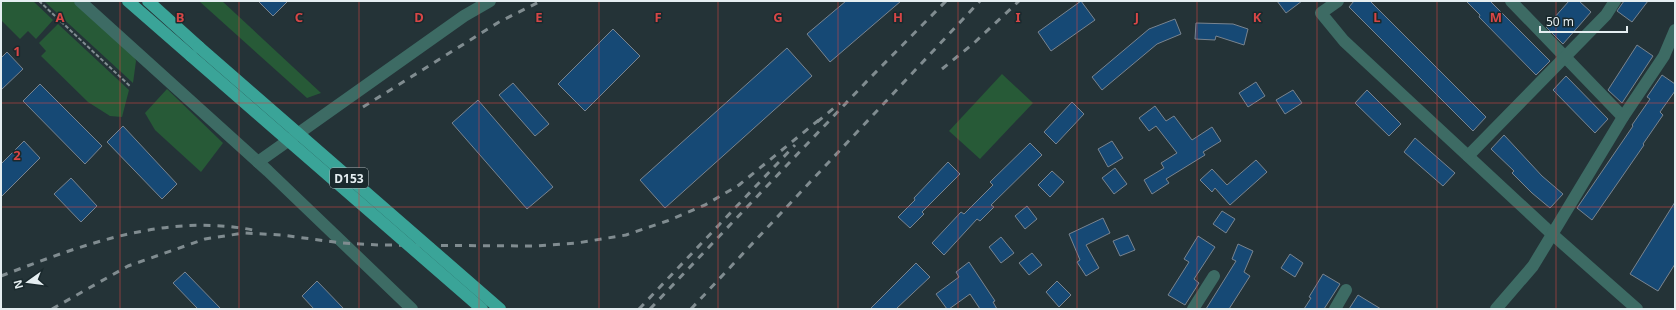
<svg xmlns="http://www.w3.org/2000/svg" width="1676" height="310" font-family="'Noto Sans',sans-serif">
  <rect width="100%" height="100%" fill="#243337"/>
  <g fill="#275a37">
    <polygon points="5,1 33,1 53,20 36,39 28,31 20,39 1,20 1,3"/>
    <polygon points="44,1 73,1 131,50 136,61 133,83"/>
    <polygon points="199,1 222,1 321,93 307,98"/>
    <polygon points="58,24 129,90 122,117 110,116 88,102 41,56 46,51 39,43"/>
    <polygon points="1002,74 1033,103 980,159 949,131"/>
    <polygon points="167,89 223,143 201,172 155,130 145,113"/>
  </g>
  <g fill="#164975" stroke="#79848f">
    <polygon points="258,1 288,1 273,16"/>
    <polygon points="846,1 901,1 830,62 807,34"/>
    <polygon points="1081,1 1095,20 1051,51 1038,32"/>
    <polygon points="1277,1 1302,1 1286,13"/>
    <polygon points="1354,1 1370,1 1486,117 1473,131 1349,7"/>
    <polygon points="1466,1 1490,1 1550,61 1536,75 1479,17 1480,15"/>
    <polygon points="1569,1 1579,1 1591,12 1563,44 1546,27"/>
    <polygon points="1624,1 1648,1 1632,22 1617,11"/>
    <polygon points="1175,19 1181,34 1157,44 1102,90 1092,77 1149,29"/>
    <polygon points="1196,23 1233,24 1248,29 1244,45 1216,36 1215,40 1195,39"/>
    <polygon points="613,29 640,56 585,111 558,84"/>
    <polygon points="1637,45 1653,56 1622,103 1608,90"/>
    <polygon points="787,48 812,76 665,208 640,180"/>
    <polygon points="7,52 23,69 1,90 1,58"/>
    <polygon points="1662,75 1675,84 1675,91 1660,112 1663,115 1643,144 1644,145 1592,220 1577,208 1633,126 1632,125 1650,99 1647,97"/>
    <polygon points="1566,76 1608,119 1595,133 1553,90"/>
    <polygon points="1256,82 1265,96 1248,107 1239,93"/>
    <polygon points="513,83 549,124 535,136 499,95"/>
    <polygon points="40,84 102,146 85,164 23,101"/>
    <polygon points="1293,90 1302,103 1285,114 1276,100"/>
    <polygon points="1367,90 1401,124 1389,136 1355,103"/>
    <polygon points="478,100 553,187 527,209 452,123"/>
    <polygon points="1072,102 1084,114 1056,144 1044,132"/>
    <polygon points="1155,106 1166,121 1174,116 1192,140 1212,127 1221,141 1203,152 1205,155 1166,179 1169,183 1152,194 1144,180 1164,168 1161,163 1177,153 1156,126 1149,131 1139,118"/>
    <polygon points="123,126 177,184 162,199 107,142"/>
    <polygon points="1504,135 1542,176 1563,194 1550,208 1532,193 1512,173 1514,171 1491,149"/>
    <polygon points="1415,138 1455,173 1443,186 1404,152"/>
    <polygon points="24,141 40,158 1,197 1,164"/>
    <polygon points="1112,141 1123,158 1108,167 1098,149"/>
    <polygon points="1030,143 1042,155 991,205 994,207 980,221 977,219 944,255 932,243 961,212 964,214 993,185 990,182"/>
    <polygon points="1256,160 1267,172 1230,205 1215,188 1212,192 1200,180 1212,169 1227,185"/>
    <polygon points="948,162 960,174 922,212 924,214 910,228 898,217 915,200 914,198"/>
    <polygon points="1115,168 1127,184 1114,194 1102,178"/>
    <polygon points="1052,171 1064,182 1050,197 1038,185"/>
    <polygon points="71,178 97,206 81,222 54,194"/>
    <polygon points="1675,202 1675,264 1658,291 1630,274"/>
    <polygon points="1027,206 1037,219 1025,229 1015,216"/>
    <polygon points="1222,211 1235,219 1226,233 1213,224"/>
    <polygon points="1103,218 1110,233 1086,245 1099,268 1086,276 1077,262 1080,260 1069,234"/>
    <polygon points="1128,235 1135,250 1120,256 1113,241"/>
    <polygon points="1198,236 1215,247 1194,279 1199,283 1185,305 1168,295 1189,262 1184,259"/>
    <polygon points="1001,237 1014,253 1001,263 989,247"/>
    <polygon points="1238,244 1253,251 1244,272 1250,276 1229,309 1206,309 1236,261 1232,259"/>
    <polygon points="1032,253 1042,265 1029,275 1019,263"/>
    <polygon points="1290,254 1303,263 1295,277 1281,268"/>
    <polygon points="969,262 995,301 993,302 997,309 980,309 970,294 949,309 947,309 936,294 959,277 956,272"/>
    <polygon points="916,263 930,277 896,309 870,309"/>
    <polygon points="185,272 221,309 198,309 173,283"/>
    <polygon points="1323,274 1340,284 1324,309 1304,309 1311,298 1309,297"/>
    <polygon points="317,281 344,309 314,309 302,296"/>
    <polygon points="1057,281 1071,295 1059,307 1046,292"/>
    <polygon points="1358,295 1381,309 1349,309"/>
  </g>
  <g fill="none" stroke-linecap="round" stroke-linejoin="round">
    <polyline stroke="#828e92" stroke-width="2" stroke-dasharray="4 2" stroke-linecap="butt" points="39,1 131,87"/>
    <g stroke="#3d6b64" stroke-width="12">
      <polyline points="80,1 268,171 412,309"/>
      <polyline points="1338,1 1321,13 1344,41 1552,234 1637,309"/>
      <polyline points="1511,1 1623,117"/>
      <polyline points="1468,156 1606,15 1615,1"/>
      <polyline points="258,162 464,16 490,1"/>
      <polyline points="1193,309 1214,276"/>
      <polyline points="1335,309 1346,290"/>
      <polyline points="1496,309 1533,266 1623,117 1664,56 1675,30"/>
    </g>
    <g stroke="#3aa498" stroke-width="12">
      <polyline points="128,1 191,56"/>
      <polyline points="148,1 199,47"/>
    </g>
    <g stroke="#808c90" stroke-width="3" stroke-dasharray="7 7" stroke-linecap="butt">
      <polyline points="942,69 974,43 1019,1"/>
      <polyline points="363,107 499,22 541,1"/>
      <polyline points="817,122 840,103"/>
      <path d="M1,276C82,245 164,213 253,230"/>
      <polyline points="52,309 128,266 205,239 244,233 281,235 342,243 379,245 534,246 577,243 626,235 667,221 705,205 739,185 820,119"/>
      <polyline points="639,309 795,145"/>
      <polyline points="650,309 868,80 946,1"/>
      <polyline points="691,309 980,1"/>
    </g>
    <g stroke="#3aa498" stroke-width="12">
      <polyline points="199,47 500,309"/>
      <polyline points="191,56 482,309"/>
    </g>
  </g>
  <path fill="none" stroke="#d84646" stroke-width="1" stroke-opacity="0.55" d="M120,1V309M239,1V309M359,1V309M479,1V309M599,1V309M718,1V309M838,1V309M958,1V309M1077,1V309M1197,1V309M1317,1V309M1437,1V309M1556,1V309M1,103H1675M1,207H1675"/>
  <g text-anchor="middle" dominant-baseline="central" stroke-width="3" stroke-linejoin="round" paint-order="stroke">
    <rect fill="#1a292d" stroke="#a8b3b6" stroke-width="1" x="330" y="168" width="38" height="20" rx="3"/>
    <g font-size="12" font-weight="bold" fill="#e5eef1">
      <text x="349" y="178">D153</text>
    </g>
  </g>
  <g font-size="13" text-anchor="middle" font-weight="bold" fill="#d84646" stroke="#1a292d" stroke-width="3" stroke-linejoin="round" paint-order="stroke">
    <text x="60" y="22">A</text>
    <text x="180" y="22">B</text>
    <text x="299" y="22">C</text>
    <text x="419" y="22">D</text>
    <text x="539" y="22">E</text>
    <text x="658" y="22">F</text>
    <text x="778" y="22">G</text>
    <text x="898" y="22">H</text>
    <text x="1018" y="22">I</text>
    <text x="1137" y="22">J</text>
    <text x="1257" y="22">K</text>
    <text x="1377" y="22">L</text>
    <text x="1496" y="22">M</text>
    <text x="17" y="56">1</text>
    <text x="17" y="160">2</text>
  </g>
  <rect width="1676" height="310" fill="none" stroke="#e5eef1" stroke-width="4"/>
  <g transform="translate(28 282) rotate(256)" stroke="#1a292d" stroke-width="3" paint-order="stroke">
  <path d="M0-3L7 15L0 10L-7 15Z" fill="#e5eef1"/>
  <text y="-6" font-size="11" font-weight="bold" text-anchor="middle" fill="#e5eef1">N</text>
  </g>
  <path d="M1540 26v6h87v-6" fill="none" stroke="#e5eef1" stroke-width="2"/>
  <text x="1546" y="26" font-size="12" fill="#e5eef1" stroke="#1a292d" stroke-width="3" paint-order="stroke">50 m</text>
</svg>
